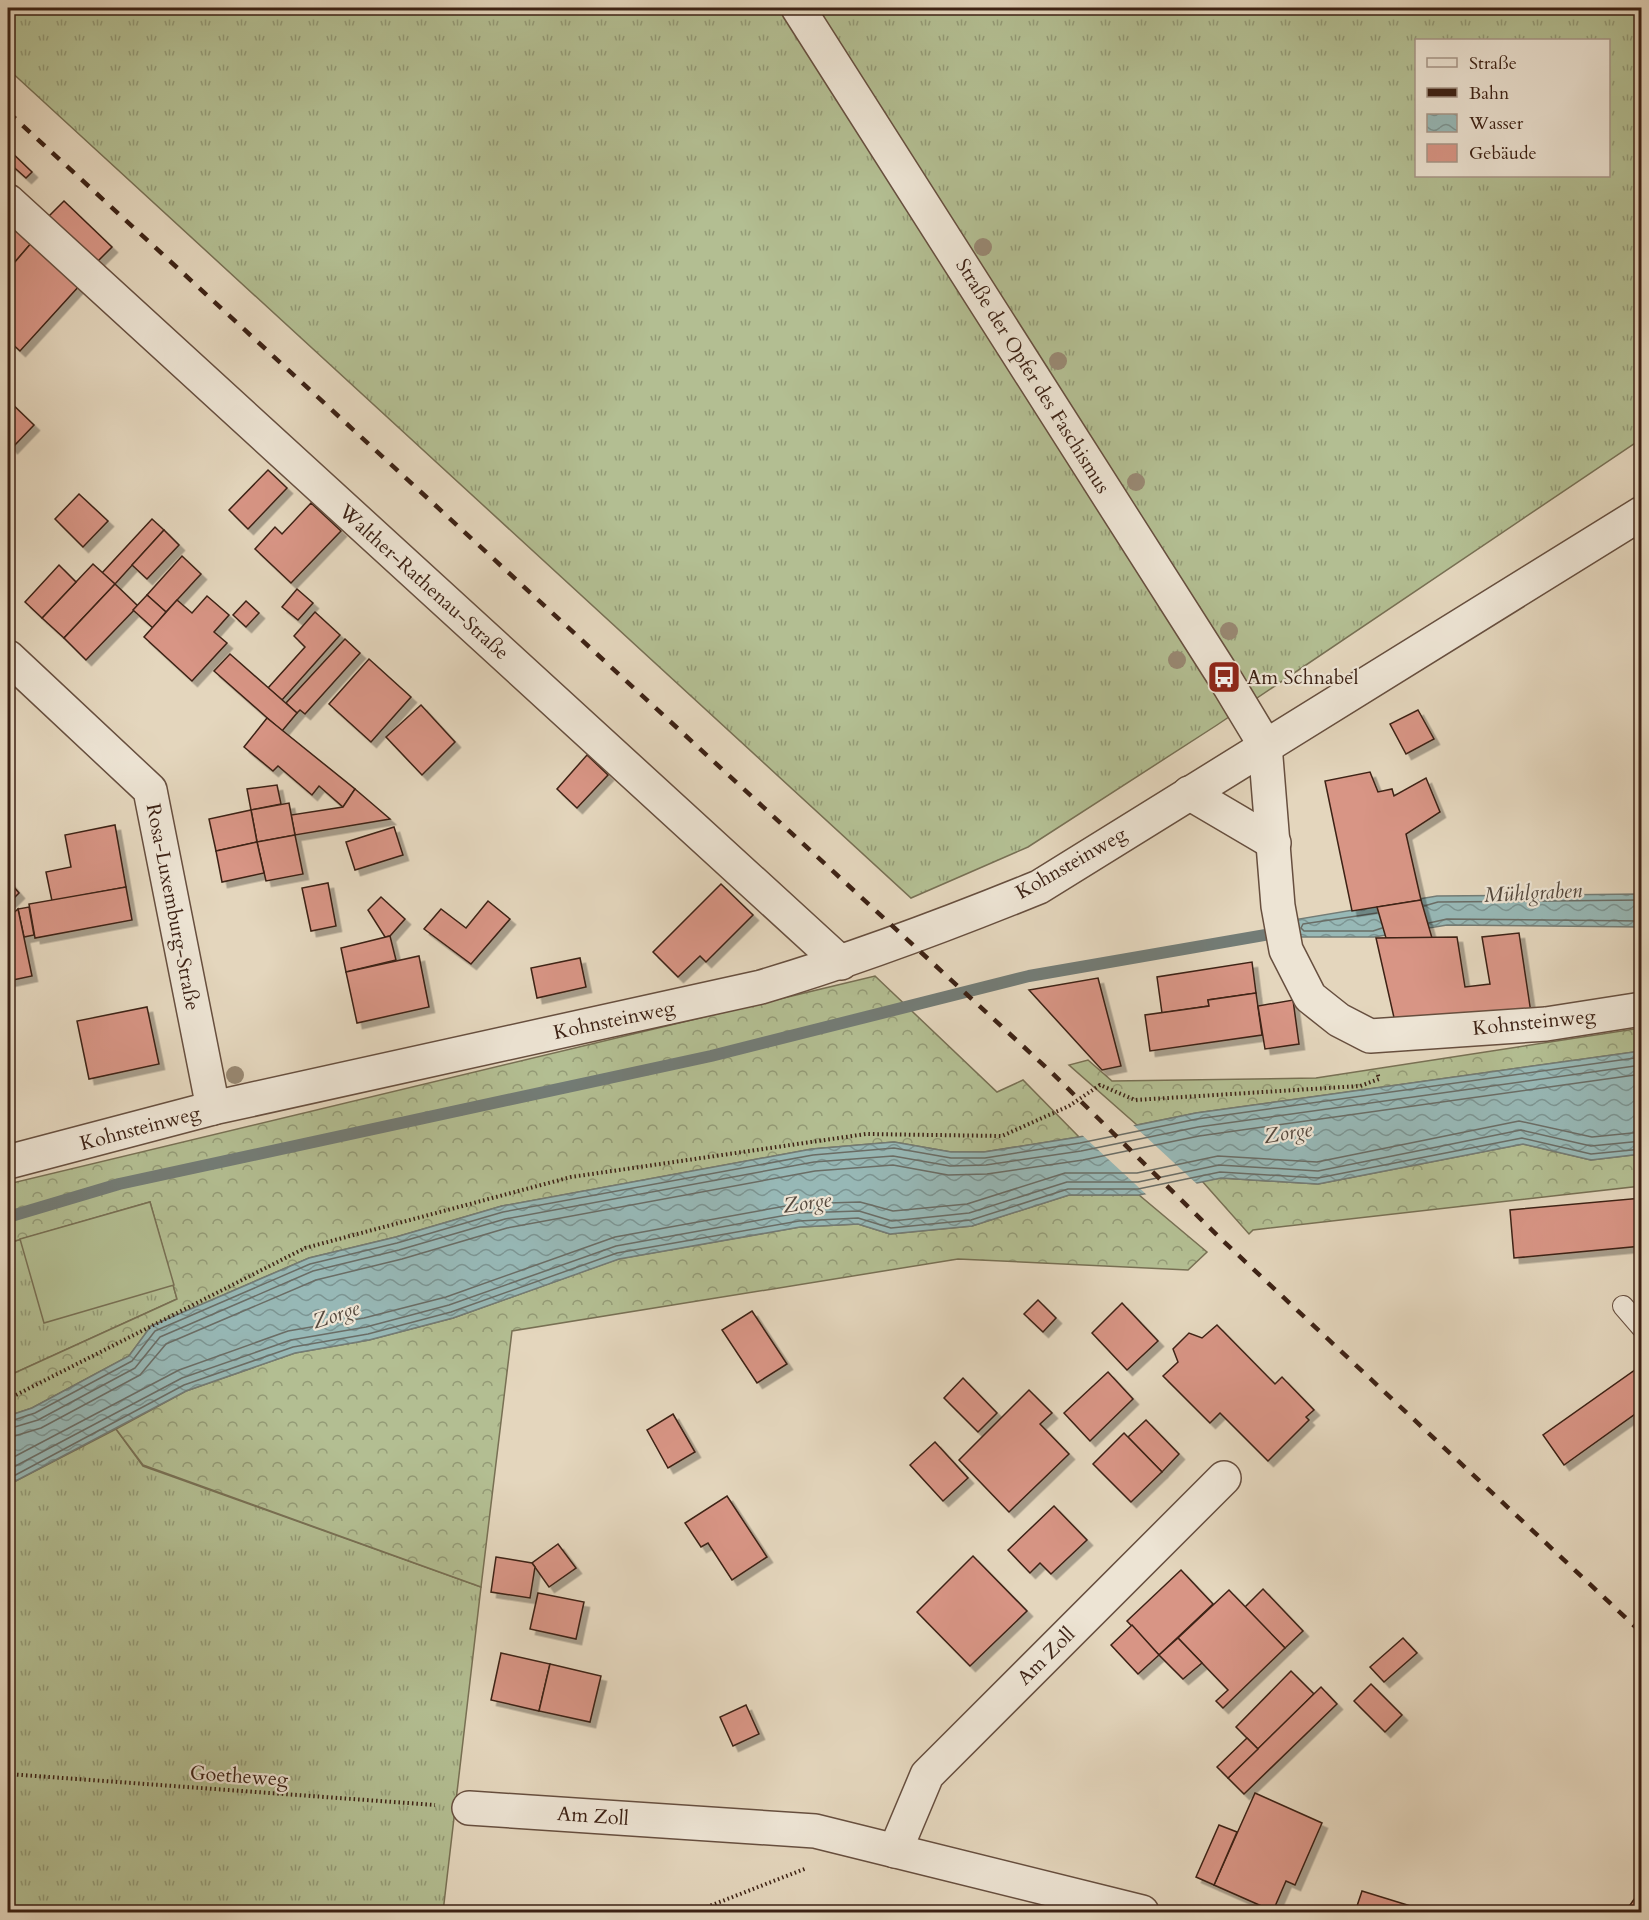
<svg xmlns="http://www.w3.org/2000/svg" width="1649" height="1920" font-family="Cardo,serif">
  <defs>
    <pattern id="grass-tufts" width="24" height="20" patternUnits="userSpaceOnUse" patternTransform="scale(1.5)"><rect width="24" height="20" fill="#b3be92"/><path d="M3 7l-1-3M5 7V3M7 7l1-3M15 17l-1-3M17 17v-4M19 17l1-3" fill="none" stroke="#939a76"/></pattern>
    <pattern id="forest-crowns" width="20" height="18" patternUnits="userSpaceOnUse" patternTransform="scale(1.5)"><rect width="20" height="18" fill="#b3be92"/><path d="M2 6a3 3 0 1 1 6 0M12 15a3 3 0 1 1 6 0" fill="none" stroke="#939a76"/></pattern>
    <pattern id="water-waves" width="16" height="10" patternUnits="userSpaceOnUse" patternTransform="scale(1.5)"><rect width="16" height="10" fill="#97b8b6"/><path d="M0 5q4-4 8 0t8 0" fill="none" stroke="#7c9593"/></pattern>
    <filter id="shadow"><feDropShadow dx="5.5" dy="5.5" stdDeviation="0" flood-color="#0004"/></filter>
  </defs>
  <rect width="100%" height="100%" fill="#e4d6bd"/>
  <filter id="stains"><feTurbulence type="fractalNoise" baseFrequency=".00333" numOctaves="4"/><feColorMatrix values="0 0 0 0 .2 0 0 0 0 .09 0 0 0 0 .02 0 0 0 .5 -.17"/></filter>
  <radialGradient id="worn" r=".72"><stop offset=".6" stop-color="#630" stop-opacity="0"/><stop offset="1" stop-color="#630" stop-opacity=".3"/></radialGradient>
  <g fill="url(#grass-tufts)" stroke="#787054" stroke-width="1.5" fill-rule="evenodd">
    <path d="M8,8H1641V439L1217,725L1028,847L911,898L8,69ZM1416,40H1608V176H1416Z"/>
    <polygon points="150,1202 177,1299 8,1376 8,1243"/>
    <polygon points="116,1429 143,1466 481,1587 443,1912 8,1912 8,1485"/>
  </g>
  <g fill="url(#forest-crowns)" stroke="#787054" stroke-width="1.5">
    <polygon points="875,976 997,1092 1023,1080 1079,1137 984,1152 951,1152 894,1142 812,1149 502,1206 396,1237 309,1258 151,1326 129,1356 32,1408 8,1416 8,1376 177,1299 150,1202 8,1243 8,1184"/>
    <polygon points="1641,1028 1641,1051 1196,1113 1137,1125 1069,1065 1088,1060 1112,1081 1316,1078"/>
    <polygon points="1523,1144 1591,1160 1641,1154 1641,1186 1253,1230 1249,1234 1202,1181 1221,1178 1318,1184"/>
    <polygon points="1069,1195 1139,1195 1207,1252 1188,1270 958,1259 512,1331 481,1587 143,1465 116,1429 186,1391 295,1353 369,1340 453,1318 618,1259 800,1227 858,1224 890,1234 972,1226"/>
  </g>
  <polygon fill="#b3be92" stroke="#787054" stroke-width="1.5" points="150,1202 174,1285 44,1323 20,1239"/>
  <g fill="url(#water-waves)" stroke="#737c76" stroke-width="1.5">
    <polygon points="1641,894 1641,927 1447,925 1374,937 1296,937 1293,920 1437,896"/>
    <polygon points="1641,1051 1641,1154 1591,1160 1523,1144 1318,1184 1221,1178 1139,1195 1069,1195 972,1226 890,1234 858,1224 800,1227 619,1259 453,1318 369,1340 295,1353 186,1391 8,1485 8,1416 32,1408 129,1356 151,1326 309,1258 396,1237 502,1206 812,1149 894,1142 951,1152 984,1152 1079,1137 1196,1113"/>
  </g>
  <polygon fill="#e4d6bd" points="1131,1123 1198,1185 1148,1196 1081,1134"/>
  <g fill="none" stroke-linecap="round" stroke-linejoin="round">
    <g stroke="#6a6d66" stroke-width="1.5">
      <polyline points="1424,906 1438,902 1642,900"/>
      <polyline points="1377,913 1303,924 1301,928 1304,931 1373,931 1382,928"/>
      <polyline points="1429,923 1447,919 1642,921"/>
      <polyline points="8,1422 35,1413 132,1361 155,1331 310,1264 397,1243 503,1212 813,1155 894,1148 951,1158 985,1158 1080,1143 1197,1119 1642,1057"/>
      <polyline points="8,1429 38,1420 135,1368 160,1337 313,1271 399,1250 505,1219 814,1162 893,1156 950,1166 986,1165 1081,1151 1198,1127 1642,1065"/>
      <polyline points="8,1438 41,1428 140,1375 166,1344 316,1280 402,1259 507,1228 815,1171 893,1165 948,1175 987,1174 1083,1160 1199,1136 1642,1074"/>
      <polyline points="8,1460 179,1370 288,1331 364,1318 446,1297 615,1237 797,1204 860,1202 893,1211 967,1204 1065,1173 1137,1173 1218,1156 1317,1162 1519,1121 1592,1137 1642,1132"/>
      <polyline points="8,1470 182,1378 291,1340 366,1327 449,1305 616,1246 798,1213 859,1211 892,1221 969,1213 1067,1182 1138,1182 1219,1165 1318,1171 1521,1130 1591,1146 1642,1141"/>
      <polyline points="8,1479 184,1385 293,1347 368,1334 451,1312 617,1253 799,1221 858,1218 891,1228 971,1220 1068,1189 1138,1189 1220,1172 1318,1178 1522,1138 1591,1154 1642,1149"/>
    </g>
    <polyline stroke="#737c76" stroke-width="12" points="8,1217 119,1184 711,1056 1029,976 1282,932"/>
  </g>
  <g fill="#d89585" stroke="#3d2215" stroke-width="1.5" filter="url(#shadow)">
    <polygon points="8,149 32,172 26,178 8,162"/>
    <polygon points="64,201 112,247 96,263 48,217"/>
    <polygon points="8,218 33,241 8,270"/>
    <polygon points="33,241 80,285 20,351 8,340 8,332 13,326 8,322 8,270"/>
    <polygon points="8,400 34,425 12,448 8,443"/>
    <polygon points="268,470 287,488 248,529 229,510"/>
    <polygon points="79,494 108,521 83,547 55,519"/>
    <polygon points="311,503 341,531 291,583 255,549 275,527 282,534"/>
    <polygon points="152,519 164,530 115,584 102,573"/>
    <polygon points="164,530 179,545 147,579 132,565"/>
    <polygon points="182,556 201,574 166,612 147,595"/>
    <polygon points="93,564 115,584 64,638 42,618"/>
    <polygon points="59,565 76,582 42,618 25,602"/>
    <polygon points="115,584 138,606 86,660 64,638"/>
    <polygon points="297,589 313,603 298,620 282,607"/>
    <polygon points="147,595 166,612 153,628 133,610"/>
    <polygon points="207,596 229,615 214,632 227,643 192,681 144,637 177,600 192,613"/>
    <polygon points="246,601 259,613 246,627 233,615"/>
    <polygon points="315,612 340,635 282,700 268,688 305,647 294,636"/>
    <polygon points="345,639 360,653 305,714 300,710 297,713 286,703"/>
    <polygon points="230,654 297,713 282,731 214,671"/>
    <polygon points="369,659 411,697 371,742 329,704"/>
    <polygon points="421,705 455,742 422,775 386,737"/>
    <polygon points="1418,710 1434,739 1406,754 1390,724"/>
    <polygon points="267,718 355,789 343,807 319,786 312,795 278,766 273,771 244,747"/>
    <polygon points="587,755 608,775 577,808 557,789"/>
    <polygon points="1370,772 1378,792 1392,789 1394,796 1426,778 1440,812 1406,834 1421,900 1352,911 1325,781"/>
    <polygon points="277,785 281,804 251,810 247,789"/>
    <polygon points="355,789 390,819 295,835 291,815 343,807"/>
    <polygon points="289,803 295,835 257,842 251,810"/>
    <polygon points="251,810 257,842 216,851 209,819"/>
    <polygon points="115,825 126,887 52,901 46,872 71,867 65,835"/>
    <polygon points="394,827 403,855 355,870 346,842"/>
    <polygon points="295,835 303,874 266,881 257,842"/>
    <polygon points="257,842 264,873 222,882 216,851"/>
    <polygon points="8,880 19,893 8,904"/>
    <polygon points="328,883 336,926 311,931 302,888"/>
    <polygon points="721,884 753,915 706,962 700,956 678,977 653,952"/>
    <polygon points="126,887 132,920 35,938 29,904"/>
    <polygon points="381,897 405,919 390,936 385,937 368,910"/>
    <polygon points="1421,900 1432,938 1386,938 1377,907"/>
    <polygon points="488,901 510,919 471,964 424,929 441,909 466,928"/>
    <polygon points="29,907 34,935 24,937 18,909"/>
    <polygon points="18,909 32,976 8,981 8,918"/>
    <polygon points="1519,933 1531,1013 1395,1022 1376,938 1457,937 1465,987 1490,984 1482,937"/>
    <polygon points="390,936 396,960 346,972 341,948"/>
    <polygon points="419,956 429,1007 357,1023 346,972"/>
    <polygon points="580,958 586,987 537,998 531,968"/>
    <polygon points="1252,962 1256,993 1208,1000 1209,1006 1162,1013 1157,977"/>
    <polygon points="1098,978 1121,1066 1102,1070 1029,990"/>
    <polygon points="1256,993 1262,1035 1150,1051 1145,1015 1209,1006 1208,1000"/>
    <polygon points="1293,1000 1299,1044 1265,1049 1258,1006"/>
    <polygon points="147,1007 159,1064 89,1079 77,1021"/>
    <polygon points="1642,1198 1642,1246 1514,1258 1510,1210"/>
    <polygon points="1038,1300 1056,1318 1043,1332 1024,1314"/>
    <polygon points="1122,1303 1158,1341 1127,1370 1092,1333"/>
    <polygon points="752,1311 787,1364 757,1383 722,1330"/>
    <polygon points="1217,1325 1275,1384 1282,1377 1314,1410 1306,1417 1309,1420 1268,1461 1220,1413 1210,1423 1163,1376 1178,1362 1173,1349 1189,1333 1202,1338"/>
    <polygon points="1642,1365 1642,1409 1564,1465 1543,1435"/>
    <polygon points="1108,1372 1133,1399 1090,1441 1064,1413"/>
    <polygon points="963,1378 997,1413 978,1432 944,1398"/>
    <polygon points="1029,1390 1052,1413 1040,1424 1069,1454 1009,1512 959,1460"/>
    <polygon points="673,1414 695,1452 668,1468 647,1430"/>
    <polygon points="1146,1420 1179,1454 1162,1472 1128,1437"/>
    <polygon points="1124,1433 1162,1472 1131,1502 1093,1464"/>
    <polygon points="935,1442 968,1478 943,1501 910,1465"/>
    <polygon points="727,1496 767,1557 732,1580 708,1543 701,1547 685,1523"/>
    <polygon points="1054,1506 1087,1540 1051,1574 1040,1563 1030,1573 1008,1550"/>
    <polygon points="558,1544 576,1568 549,1587 532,1563"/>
    <polygon points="973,1556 1027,1611 970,1666 917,1612"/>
    <polygon points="496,1557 532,1563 535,1567 530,1598 491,1592"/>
    <polygon points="1181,1570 1213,1604 1159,1655 1127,1621"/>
    <polygon points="1263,1589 1303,1631 1285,1648 1245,1607"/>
    <polygon points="1229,1590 1285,1648 1223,1708 1216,1701 1228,1690 1178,1638"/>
    <polygon points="538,1593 584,1602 576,1639 530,1629"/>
    <polygon points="1132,1625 1159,1655 1138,1674 1111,1645"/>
    <polygon points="1178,1638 1202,1663 1183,1679 1159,1655"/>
    <polygon points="1403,1638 1417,1653 1384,1682 1370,1667"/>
    <polygon points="501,1653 550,1664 539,1711 491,1700"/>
    <polygon points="550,1664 601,1676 590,1722 539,1711"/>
    <polygon points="1291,1671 1314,1694 1258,1749 1236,1727"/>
    <polygon points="1371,1684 1402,1715 1385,1732 1354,1701"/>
    <polygon points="1321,1687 1337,1704 1244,1794 1228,1778"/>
    <polygon points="746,1705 759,1734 733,1746 720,1717"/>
    <polygon points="1247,1738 1258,1749 1228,1778 1217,1767"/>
    <polygon points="1255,1793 1322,1823 1295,1885 1286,1881 1273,1911 1214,1885"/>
    <polygon points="1219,1825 1237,1832 1214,1885 1196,1877"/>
    <polygon points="1642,1888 1642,1912 1625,1912"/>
    <polygon points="1362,1891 1430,1912 1355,1912"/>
  </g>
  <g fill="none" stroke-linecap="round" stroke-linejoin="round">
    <g stroke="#674f3f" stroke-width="22">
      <polyline id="lane" points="1623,1306 1642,1328"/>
    </g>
    <g stroke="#674f3f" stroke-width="36">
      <g id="street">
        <polyline points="798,8 1224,677 1265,745 1278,906 1286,950 1310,997 1339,1020 1370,1036 1546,1024 1642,1009"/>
        <polyline points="8,201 841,963"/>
        <polyline points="8,657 150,790 213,1108"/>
        <polyline points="1189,793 1274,843"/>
        <path d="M8,1162L213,1108L761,987C856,959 948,924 1039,887L1642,513"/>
        <polyline points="469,1808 815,1831 1142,1912"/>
        <polyline points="895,1851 927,1775 1224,1478"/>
      </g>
    </g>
    <g stroke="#3d2215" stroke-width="4" stroke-dasharray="1.5 3" stroke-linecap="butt">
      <polyline points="8,1399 305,1248 571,1177 866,1134 1002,1136 1069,1106 1100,1085 1135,1100 1360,1086 1379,1079 1377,1072"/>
      <polyline points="8,1774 435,1805"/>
      <polyline points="694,1912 807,1868"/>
    </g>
    <use href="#lane" stroke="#ede4d4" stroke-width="20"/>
    <use href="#street" stroke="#ede4d4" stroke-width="33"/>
    <polyline stroke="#3d2215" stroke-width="4.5" stroke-dasharray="10 10" stroke-linecap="butt" points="8,112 1050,1071 1220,1238 1642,1633"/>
  </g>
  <g fill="#988872">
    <circle cx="983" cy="247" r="9"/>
    <circle cx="1058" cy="361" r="9"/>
    <circle cx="1136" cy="482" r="9"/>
    <circle cx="1229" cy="631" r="9"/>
    <circle cx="1177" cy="660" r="9"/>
    <circle cx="235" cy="1075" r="9"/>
  </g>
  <defs>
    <g id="bus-square" transform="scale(1.725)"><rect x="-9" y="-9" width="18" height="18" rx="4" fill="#8f2418" stroke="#ede4d4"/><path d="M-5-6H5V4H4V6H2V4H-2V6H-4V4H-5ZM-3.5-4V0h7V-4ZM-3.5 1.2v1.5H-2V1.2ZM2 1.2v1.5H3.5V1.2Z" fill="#fff"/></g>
  </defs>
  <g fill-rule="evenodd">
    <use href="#bus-square" x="1224" y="677"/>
  </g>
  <g text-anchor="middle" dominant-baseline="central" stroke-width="4.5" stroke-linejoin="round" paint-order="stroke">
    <g font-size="20" fill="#3d2215" stroke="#ede4d4">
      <text transform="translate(1033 376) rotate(58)">Straße der Opfer des Faschismus</text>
      <text transform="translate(424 582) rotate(42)">Walther-Rathenau-Straße</text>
      <text transform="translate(1071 863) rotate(-30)">Kohnsteinweg</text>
      <text transform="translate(173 907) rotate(79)">Rosa-Luxemburg-Straße</text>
      <text transform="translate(614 1020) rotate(-12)">Kohnsteinweg</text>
      <text transform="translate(1534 1022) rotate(-6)">Kohnsteinweg</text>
      <text transform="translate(140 1128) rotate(-15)">Kohnsteinweg</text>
      <text transform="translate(1046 1656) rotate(-45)">Am Zoll</text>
      <text transform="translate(239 1776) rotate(4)">Goetheweg</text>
      <text transform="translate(593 1816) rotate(4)">Am Zoll</text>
    </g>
    <g font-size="20" fill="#3d2215" stroke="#ede4d4" text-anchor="start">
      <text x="1247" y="677">Am Schnabel</text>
    </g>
    <g font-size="21" font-style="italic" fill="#54483d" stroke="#ede4d4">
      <text transform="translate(1533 893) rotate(-3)">Mühlgraben</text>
      <text transform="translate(1288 1133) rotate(-9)">Zorge</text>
      <text transform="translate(807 1203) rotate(-8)">Zorge</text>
      <text transform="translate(336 1315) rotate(-18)">Zorge</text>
    </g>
  </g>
  <rect width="1649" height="1920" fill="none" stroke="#e4d6bd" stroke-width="30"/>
  <rect x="9" y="9" width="1631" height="1902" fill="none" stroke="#3d2215" stroke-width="3"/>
  <rect x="15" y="15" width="1619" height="1890" fill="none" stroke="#3d2215" stroke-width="1.5"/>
  <rect x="1415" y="39" width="195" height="138" fill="#ede4d4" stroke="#a79688" stroke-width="1.5"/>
  <rect x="1427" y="58" width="30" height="9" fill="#ede4d4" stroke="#a79688" stroke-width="1.5"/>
  <text x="1469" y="69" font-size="18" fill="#3d2215">Straße</text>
  <rect x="1427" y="88" width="30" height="9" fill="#3d2215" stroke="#a79688" stroke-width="1.5"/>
  <text x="1469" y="99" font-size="18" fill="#3d2215">Bahn</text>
  <rect x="1427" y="114" width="30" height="18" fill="url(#water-waves)" stroke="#a79688" stroke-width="1.5"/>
  <text x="1469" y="129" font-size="18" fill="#3d2215">Wasser</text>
  <rect x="1427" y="144" width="30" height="18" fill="#d89585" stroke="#a79688" stroke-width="1.5"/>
  <text x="1469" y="159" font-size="18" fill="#3d2215">Gebäude</text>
  <rect width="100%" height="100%" filter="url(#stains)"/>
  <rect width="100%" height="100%" fill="url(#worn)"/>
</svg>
